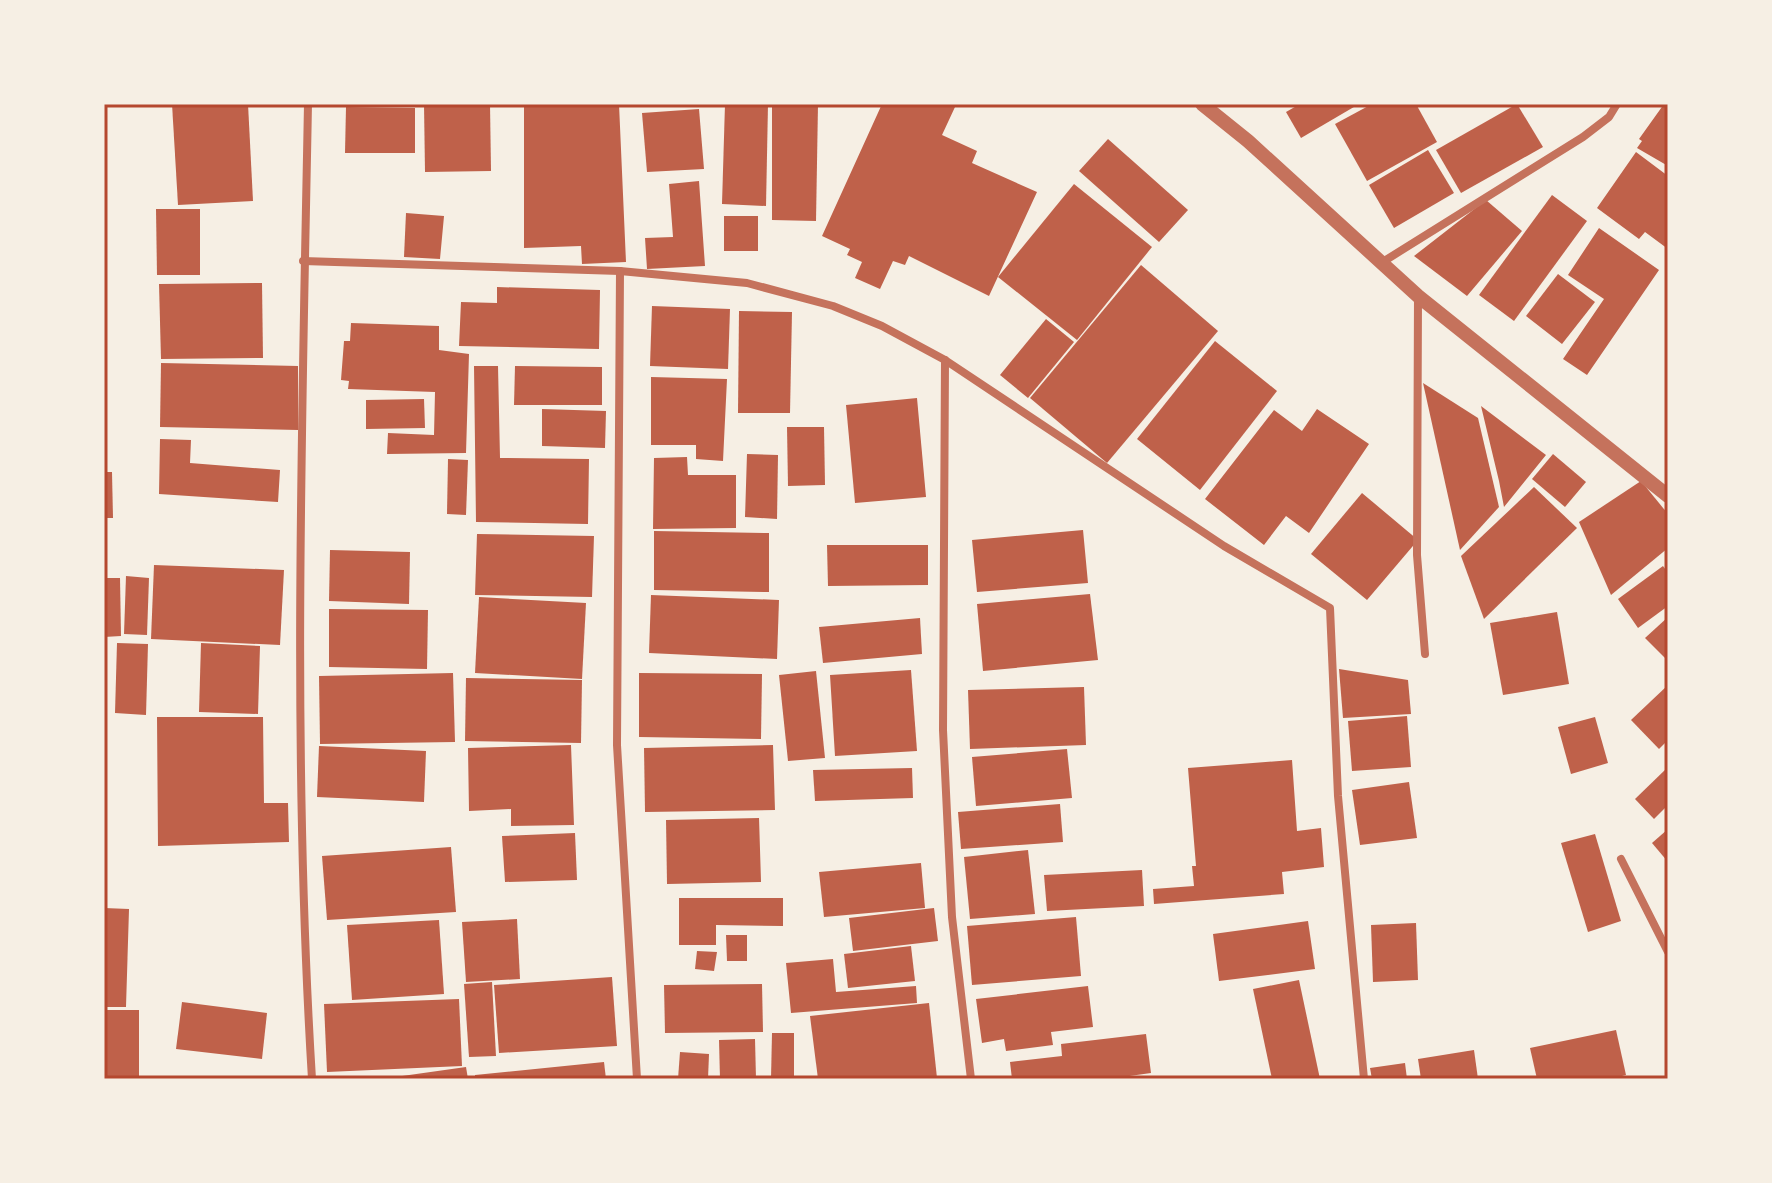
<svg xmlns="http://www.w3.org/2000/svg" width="1772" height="1183" font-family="Manrope,sans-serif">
  <rect width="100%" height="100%" fill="#f6efe4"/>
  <g fill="#bf614a">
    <polygon points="172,104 248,104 253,201 178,205"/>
    <polygon points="424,104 490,104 491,171 425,172"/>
    <polygon points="524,104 619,104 626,262 582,264 581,246 524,248"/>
    <polygon points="725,104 768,104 766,206 722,204"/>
    <polygon points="772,104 818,104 816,221 772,220"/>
    <polygon points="882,104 955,107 942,135 977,151 972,163 1037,192 989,296 909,256 905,265 893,261 880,289 855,278 862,262 847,255 850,249 822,236"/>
    <polygon points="1300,104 1359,104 1301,138 1286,112"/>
    <polygon points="1372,104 1416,104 1437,142 1367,181 1335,124"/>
    <polygon points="1517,104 1543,147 1461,193 1436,150"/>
    <polygon points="1664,104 1668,107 1668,166 1637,148 1642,141 1639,139"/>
    <polygon points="346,107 415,108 415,153 345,153"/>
    <polygon points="699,109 704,169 647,172 642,113"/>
    <polygon points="1108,139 1188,210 1159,242 1079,171"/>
    <polygon points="1428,150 1454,193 1394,228 1369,185"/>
    <polygon points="1636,152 1668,176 1668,249 1645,232 1639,239 1597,208"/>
    <polygon points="699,181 705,266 647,269 645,238 673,237 669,184"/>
    <polygon points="1074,184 1152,247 1077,340 998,277"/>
    <polygon points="1552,195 1587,221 1514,321 1479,295"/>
    <polygon points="1486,200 1522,231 1467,296 1414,256"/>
    <polygon points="156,209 200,209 200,275 157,275"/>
    <polygon points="406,213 444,216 440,259 404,257"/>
    <rect x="724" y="216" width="34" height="35"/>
    <polygon points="1599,228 1659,270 1587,375 1563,359 1604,299 1568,275"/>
    <polygon points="1141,265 1218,331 1107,463 1030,398"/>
    <polygon points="1558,274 1595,302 1562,344 1526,316"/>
    <polygon points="262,283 263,358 161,359 159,284"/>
    <polygon points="497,287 600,290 599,349 459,346 461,302 497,303"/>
    <polygon points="652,306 730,309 728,369 650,366"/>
    <polygon points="739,311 792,312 790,413 738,413"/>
    <polygon points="1046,319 1074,342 1028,398 1000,375"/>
    <polygon points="351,323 439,326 439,350 469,354 466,453 387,454 388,433 434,435 435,392 348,389 349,381 341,380 344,341 350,341"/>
    <polygon points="1215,341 1277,391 1200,490 1137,439"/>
    <polygon points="161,363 298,366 298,430 160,427"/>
    <polygon points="474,366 498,366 500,458 589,459 588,524 476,522"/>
    <polygon points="515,366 602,367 602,405 514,405"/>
    <polygon points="651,377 727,379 723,461 696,459 696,445 651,445"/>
    <polygon points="1423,383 1478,418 1499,507 1460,550"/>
    <polygon points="917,398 926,497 855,503 846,405"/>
    <polygon points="424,399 425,428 366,429 366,400"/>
    <polygon points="1481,406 1546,455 1504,507 1499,481"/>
    <polygon points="542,409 606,411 605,448 542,446"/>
    <polygon points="1317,409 1369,444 1309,533 1286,516 1264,545 1205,499 1274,410 1302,431"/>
    <polygon points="787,427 824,427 825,485 788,486"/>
    <polygon points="160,439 191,440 190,463 280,470 278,502 159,494"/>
    <polygon points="747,454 778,455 777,519 745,517"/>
    <polygon points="1553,454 1586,482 1565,507 1532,479"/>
    <polygon points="687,457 688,475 736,475 736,528 653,529 654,458"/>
    <polygon points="448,459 468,460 466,515 447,514"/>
    <polygon points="104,472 112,472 113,518 104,518"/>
    <polygon points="1641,481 1668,514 1668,548 1611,595 1579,522"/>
    <polygon points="1534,487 1577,528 1484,619 1461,556"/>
    <polygon points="1362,493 1418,540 1367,600 1311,554"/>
    <polygon points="1083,530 1088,583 977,592 972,540"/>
    <polygon points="654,531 769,533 769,592 654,590"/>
    <polygon points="477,534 594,536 592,597 475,595"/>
    <polygon points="827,545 928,545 928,585 828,586"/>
    <polygon points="330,550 410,552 409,604 329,601"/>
    <polygon points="154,565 284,570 280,645 151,639"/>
    <polygon points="1663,566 1668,573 1668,606 1638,628 1618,599"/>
    <polygon points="126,576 149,578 147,635 124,634"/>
    <polygon points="104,578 120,578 121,636 104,637"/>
    <polygon points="1090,594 1098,660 983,671 977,604"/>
    <polygon points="651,595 779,600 777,659 649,653"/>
    <polygon points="479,597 586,603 582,679 475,673"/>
    <polygon points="329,609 428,610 427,669 329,667"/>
    <polygon points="1557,612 1569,684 1503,695 1490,623"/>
    <polygon points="1668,617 1668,661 1645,638"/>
    <polygon points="920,618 922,654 823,663 819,627"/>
    <polygon points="117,643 148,644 146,715 115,713"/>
    <polygon points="201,643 260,646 258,714 199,712"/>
    <polygon points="1339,669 1408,680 1411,714 1343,718"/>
    <polygon points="911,670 917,751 835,756 830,675"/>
    <polygon points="816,671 825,758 788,761 779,675"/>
    <polygon points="453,673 455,742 320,744 319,676"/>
    <polygon points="639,673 762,674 761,739 639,737"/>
    <polygon points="466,678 582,680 581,743 465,741"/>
    <polygon points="1668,685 1668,740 1659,749 1631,720"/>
    <polygon points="1084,687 1086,745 970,749 968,690"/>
    <polygon points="1407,716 1411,767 1352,771 1348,721"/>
    <polygon points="157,717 263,717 264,803 288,803 289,842 158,846"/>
    <polygon points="1595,717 1608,763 1571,774 1558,727"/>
    <polygon points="571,745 574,825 511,826 511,809 469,811 468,748"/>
    <polygon points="773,745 775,810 645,812 644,748"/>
    <polygon points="319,746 426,751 424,802 317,797"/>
    <polygon points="1067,749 1072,798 976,806 972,757"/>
    <polygon points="1292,760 1297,831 1321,828 1324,867 1282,872 1284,894 1154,904 1153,889 1194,886 1192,866 1196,866 1188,768"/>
    <polygon points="1668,767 1668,805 1654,819 1635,799"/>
    <polygon points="912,768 913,798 815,801 813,770"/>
    <polygon points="1409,782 1417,838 1360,845 1352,790"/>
    <polygon points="1060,804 1063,842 961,849 958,812"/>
    <polygon points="759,818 761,882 667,884 666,820"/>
    <polygon points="1668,829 1668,862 1652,843"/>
    <polygon points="575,833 577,880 505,882 502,836"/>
    <polygon points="1595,834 1621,921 1588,932 1561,843"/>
    <polygon points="451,847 456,912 327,920 322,856"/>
    <polygon points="1028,850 1035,914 970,919 964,857"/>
    <polygon points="921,863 925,908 824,917 819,872"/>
    <polygon points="1142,870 1144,906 1047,911 1044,875"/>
    <polygon points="679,898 783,898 783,926 716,925 716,945 679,945"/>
    <polygon points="104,908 129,909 126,1007 104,1007"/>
    <polygon points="934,908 938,941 853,951 849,918"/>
    <polygon points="1076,917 1081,976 972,985 967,926"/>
    <polygon points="517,919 520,979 466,982 462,922"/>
    <polygon points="439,920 444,994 352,1000 347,925"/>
    <polygon points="1308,921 1315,969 1219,981 1213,934"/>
    <polygon points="1416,923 1418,980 1373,982 1371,925"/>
    <polygon points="726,935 747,935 747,961 727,961"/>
    <polygon points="911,946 915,981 848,988 844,954"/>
    <polygon points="697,951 717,952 714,971 695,969"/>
    <polygon points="833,959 836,992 916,986 917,1003 791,1013 786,963"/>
    <polygon points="612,977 617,1046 499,1053 494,985"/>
    <polygon points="1299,980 1320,1079 1272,1079 1253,989"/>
    <polygon points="492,982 496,1056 469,1057 464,984"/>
    <polygon points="762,984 763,1032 665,1033 664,985"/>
    <polygon points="1088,986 1093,1027 1051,1032 1053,1045 1006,1051 1004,1039 982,1043 976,999"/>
    <polygon points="459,999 462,1066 327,1072 324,1004"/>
    <polygon points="182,1002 267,1013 262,1059 176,1049"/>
    <polygon points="929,1003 937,1078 818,1079 810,1016"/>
    <rect x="104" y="1010" width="35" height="69"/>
    <polygon points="1616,1030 1626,1075 1610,1079 1537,1079 1530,1048"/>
    <polygon points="772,1033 794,1033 794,1079 771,1079"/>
    <polygon points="1146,1034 1151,1073 1108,1079 1012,1079 1010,1062 1062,1056 1061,1044"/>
    <polygon points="755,1039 756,1079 720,1079 719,1040"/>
    <polygon points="1474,1050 1478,1079 1421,1079 1418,1059"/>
    <polygon points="680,1052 709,1054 708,1079 678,1079"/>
    <polygon points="604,1062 606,1079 475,1079 475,1075"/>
    <polygon points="1405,1063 1407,1079 1372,1079 1370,1068"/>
    <polygon points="466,1067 468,1079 395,1079 395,1077"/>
  </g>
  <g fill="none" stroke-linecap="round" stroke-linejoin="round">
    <g stroke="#c5725c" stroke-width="8">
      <path d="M308,104C302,429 292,754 312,1079"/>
      <polyline points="303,261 620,271 747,283 833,306 882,326 945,360 1224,546 1330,608 1338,796 1364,1079"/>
      <polyline points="1381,263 1583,137 1609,117 1617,104"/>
      <polyline points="620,271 617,745 637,1079"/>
      <polyline points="1418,296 1417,555 1425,654"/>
      <polyline points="945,360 943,730 952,917 971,1079"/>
      <polyline points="1621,859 1668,952"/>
    </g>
    <polyline stroke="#c5725c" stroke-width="14" points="1202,104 1248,141 1418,296 1668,496"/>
  </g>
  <rect width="1772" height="1183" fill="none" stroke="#f6efe4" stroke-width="212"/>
  <rect x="106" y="106" width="1560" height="971" fill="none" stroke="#b5482f" stroke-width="3"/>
</svg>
